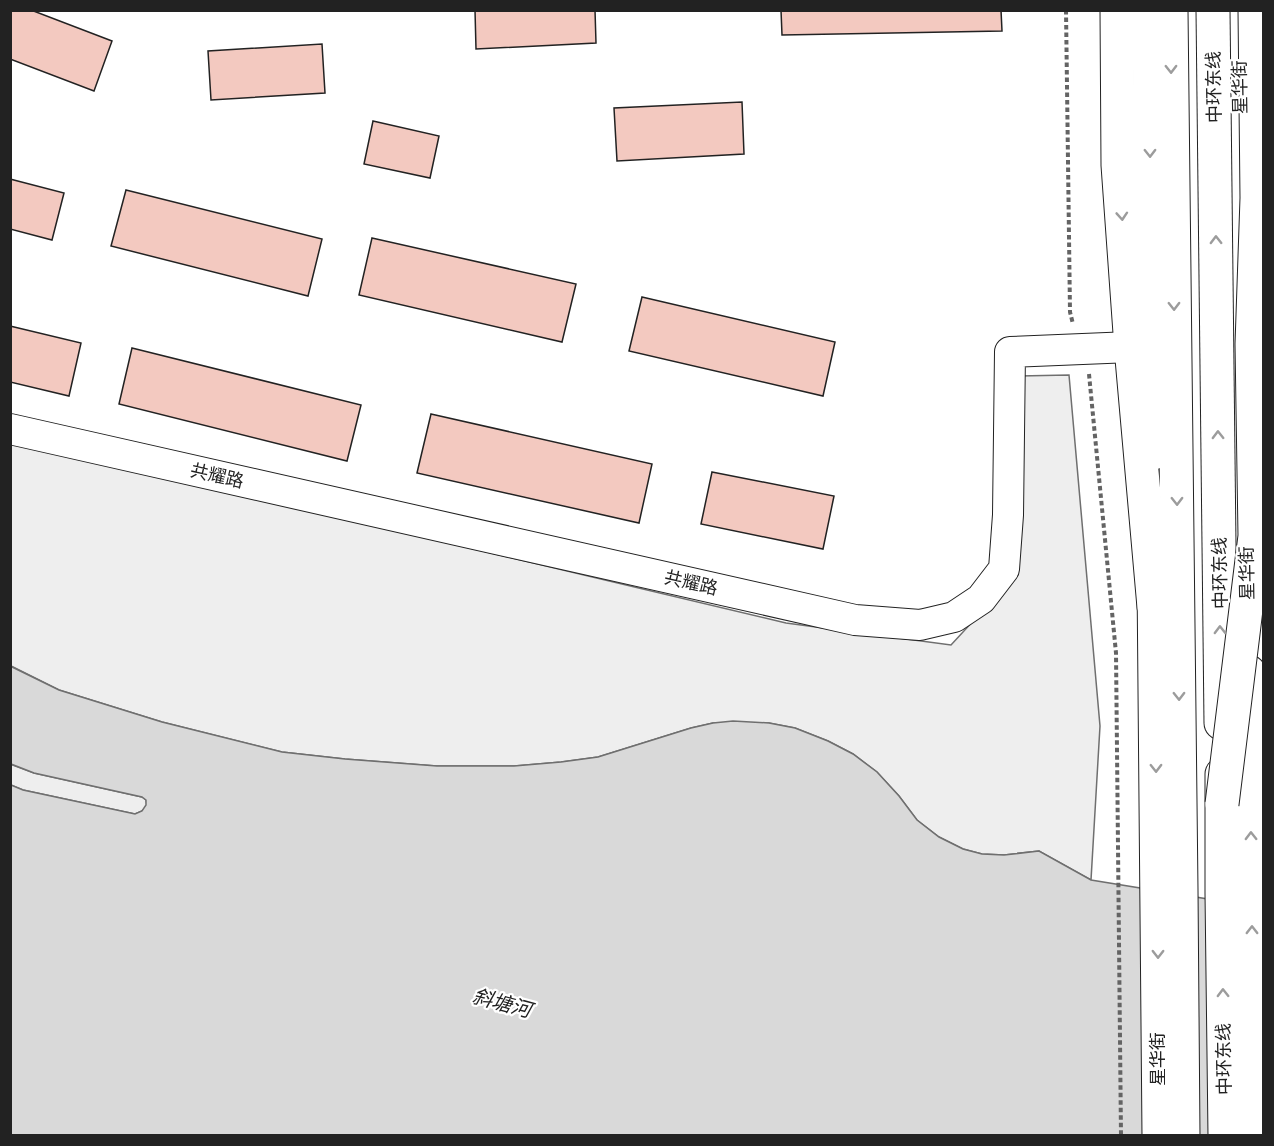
<svg xmlns="http://www.w3.org/2000/svg" width="1274" height="1146" font-family="'Fira Sans Condensed','Noto Sans SC',sans-serif">
  <rect width="100%" height="100%" fill="#fff"/>
  <g fill="#eee" stroke="#6f6f6f" stroke-width="1.5">
    <polygon points="1069,375 1100,726 1091,880 1039,851 1004,855 982,854 963,849 939,837 917,820 899,796 877,772 853,754 828,741 795,728 769,723 713,723 691,728 598,757 561,762 514,766 437,766 345,759 282,752 162,722 59,690 11,666 10,439 786,623 951,645 1012,579 1019,376"/>
    <polygon points="10,764 34,773 142,797 146,800 147,806 142,811 135,814 23,790 11,785"/>
  </g>
  <polygon fill="#d9d9d9" stroke="#6f6f6f" stroke-width="1.5" points="10,666 59,690 162,722 282,752 345,759 437,766 514,766 561,762 598,757 691,728 713,723 733,721 769,723 795,728 828,741 853,754 877,772 899,796 917,820 939,837 963,849 982,854 1004,855 1039,851 1091,880 1263,908 1263,1135 11,1135 11,785 23,790 135,814 142,811 146,805 146,800 142,797 34,773 11,764"/>
  <g fill="#f3c9c0" stroke="#222" stroke-width="1.5">
    <polygon points="10,10 31,10 112,41 94,91 10,59"/>
    <polygon points="475,10 595,10 596,43 476,49"/>
    <polygon points="781,10 1001,10 1002,31 782,35"/>
    <polygon points="322,44 325,93 211,100 208,51"/>
    <polygon points="742,102 744,154 617,161 614,108"/>
    <polygon points="373,121 439,136 430,178 364,164"/>
    <polygon points="10,179 64,193 52,240 10,229"/>
    <polygon points="126,190 322,239 308,296 111,246"/>
    <polygon points="372,238 576,284 562,342 359,295"/>
    <polygon points="642,297 835,342 823,396 629,351"/>
    <polygon points="10,326 81,343 69,396 10,382"/>
    <polygon points="132,348 361,405 347,461 119,404"/>
    <polygon points="431,414 652,464 639,523 417,473"/>
    <polygon points="712,472 834,496 823,549 701,524"/>
  </g>
  <g fill="none" stroke-linecap="round" stroke-linejoin="round">
    <g stroke="#222" stroke-width="32">
      <polyline id="secondary" points="10,429 855,620 920,625 954,617 981,599 1004,569 1008,515 1010,352 1131,347 1152,349"/>
    </g>
    <g stroke="#222" stroke-width="35">
      <g id="primary">
        <polyline points="1149,10 1153,453"/>
        <polyline points="1154,579 1159,1136"/>
        <polyline points="1249,672 1252,895 1253,1136"/>
      </g>
    </g>
    <g stroke="#222" stroke-width="35">
      <g id="highway">
        <polyline points="1117,10 1118,165 1131,347 1154,607"/>
        <polyline points="1171,10 1181,890 1183,1136"/>
        <polyline points="1213,10 1221,723"/>
        <polyline points="1222,774 1222,893 1225,1136"/>
      </g>
    </g>
    <g stroke="#646464" stroke-width="4" stroke-dasharray="4.5 3" stroke-linecap="butt">
      <polyline points="1066,10 1070,312 1073,324"/>
      <polyline points="1089,374 1116,653 1121,1136"/>
    </g>
    <use href="#secondary" stroke="#fff" stroke-width="30"/>
    <use href="#primary" stroke="#fff" stroke-width="33"/>
    <use href="#highway" stroke="#fff" stroke-width="33"/>
    <g stroke="#222" stroke-width="35" stroke-linecap="butt">
      <polyline id="highway-bridge" points="1222,804 1255,536 1252,344 1257,198 1255,10"/>
    </g>
    <use href="#highway-bridge" stroke="#fff" stroke-width="33"/>
  </g>
  <defs><path id="oneway-chevron" d="M-2-3.5L2.5 0L-2 3.5" fill="none" stroke-width="1.6" stroke-linecap="round" stroke-linejoin="round" transform="scale(1.5)"/></defs>
  <g stroke="#9c9c9c">
    <use href="#oneway-chevron" transform="translate(1171 69) rotate(89)"/>
    <use href="#oneway-chevron" transform="translate(1150 153) rotate(89)"/>
    <use href="#oneway-chevron" transform="translate(1122 216) rotate(86)"/>
    <use href="#oneway-chevron" transform="translate(1216 240) rotate(-91)"/>
    <use href="#oneway-chevron" transform="translate(1174 306) rotate(89)"/>
    <use href="#oneway-chevron" transform="translate(1218 435) rotate(-91)"/>
    <use href="#oneway-chevron" transform="translate(1177 501) rotate(89)"/>
    <use href="#oneway-chevron" transform="translate(1220 630) rotate(-91)"/>
    <use href="#oneway-chevron" transform="translate(1179 696) rotate(89)"/>
    <use href="#oneway-chevron" transform="translate(1156 768) rotate(89)"/>
    <use href="#oneway-chevron" transform="translate(1251 836) rotate(-91)"/>
    <use href="#oneway-chevron" transform="translate(1252 930) rotate(-90)"/>
    <use href="#oneway-chevron" transform="translate(1158 954) rotate(90)"/>
    <use href="#oneway-chevron" transform="translate(1223 993) rotate(-91)"/>
  </g>
  <g text-anchor="middle" dominant-baseline="central" stroke-width="4.5" stroke-linejoin="round" paint-order="stroke">
    <g font-size="18" fill="#222" stroke="#fff">
      <text transform="translate(1214 87) rotate(-91)">中环东线</text>
      <text transform="translate(1240 87) rotate(-91)">星华街</text>
      <text transform="translate(217 476) rotate(13)">共耀路</text>
      <text transform="translate(1220 573) rotate(-91)">中环东线</text>
      <text transform="translate(1247 573) rotate(-91)">星华街</text>
      <text transform="translate(691 583) rotate(13)">共耀路</text>
      <text transform="translate(1158 1059) rotate(-90)">星华街</text>
      <text transform="translate(1224 1059) rotate(-91)">中环东线</text>
    </g>
    <g font-size="20" font-style="italic" fill="#222" stroke="#fff">
      <text transform="translate(502 1003) rotate(15)">斜塘河</text>
    </g>
  </g>
  <rect width="1274" height="1146" fill="none" stroke="#222222" stroke-width="24"/>
</svg>
